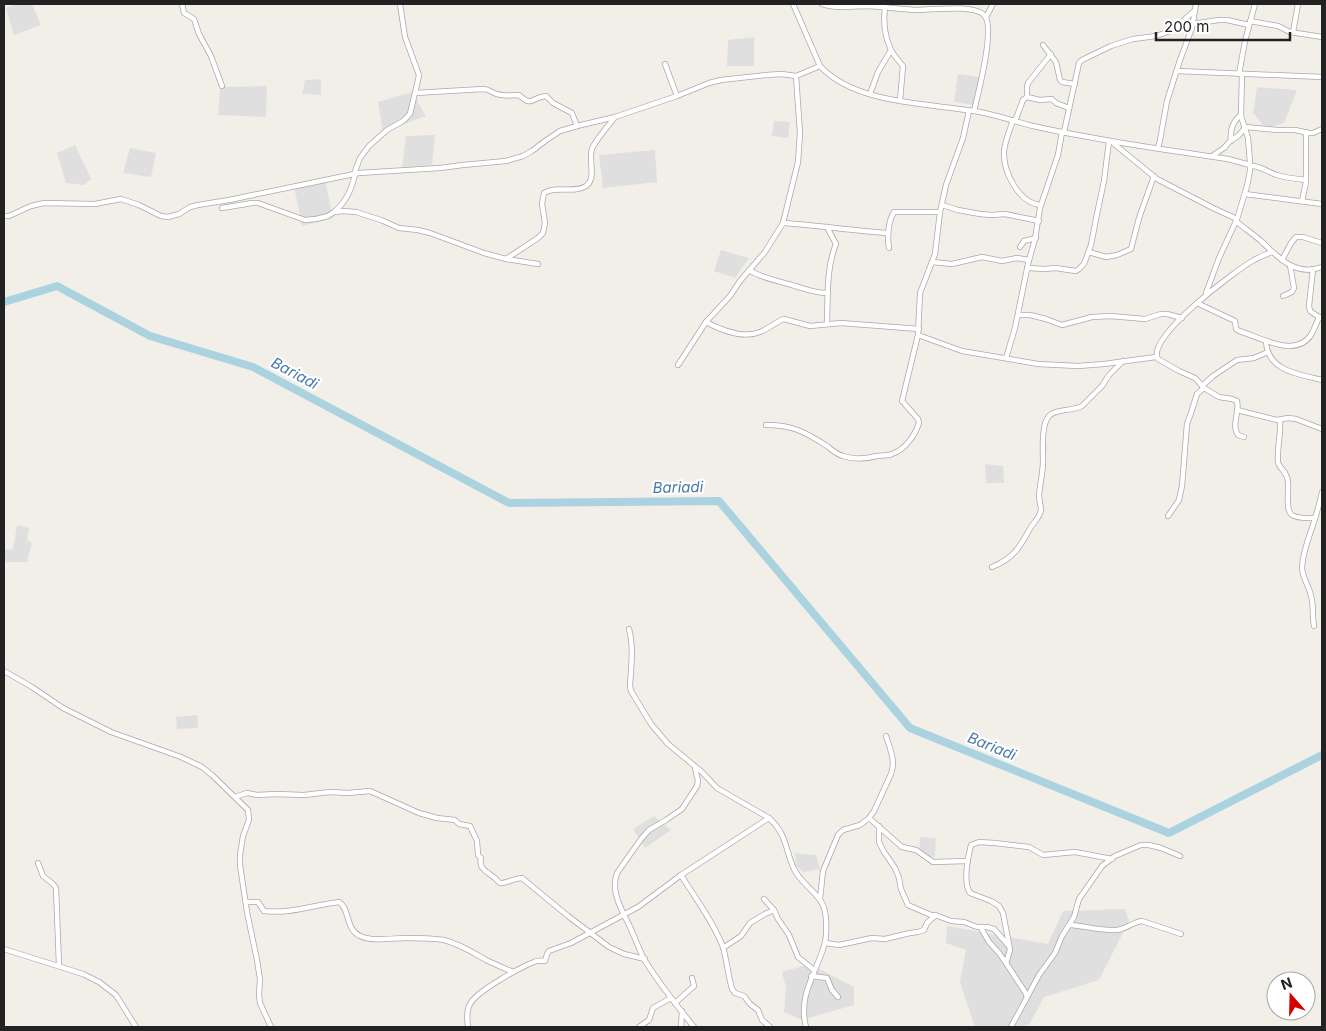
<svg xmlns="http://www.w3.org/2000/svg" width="1326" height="1031" font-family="Inter,sans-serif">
  <rect width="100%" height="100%" fill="#f2efe9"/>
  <g fill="#e0dfdf">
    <polygon points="17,4 32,4 41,25 14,35 6,8"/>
    <polygon points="754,37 754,66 727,66 728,40"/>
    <polygon points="958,74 979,77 973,105 954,102"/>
    <polygon points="321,79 321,95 302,94 305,80"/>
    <polygon points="267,86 266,117 218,115 220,87"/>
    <polygon points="1257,87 1297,90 1284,123 1266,128 1253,113"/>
    <polygon points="412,92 426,116 383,132 378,102"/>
    <polygon points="774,121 790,122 788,138 772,136"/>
    <polygon points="435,135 432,165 402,168 406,136"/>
    <polygon points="75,145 91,179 84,185 66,183 57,153"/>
    <polygon points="130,148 156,153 151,177 123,173"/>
    <polygon points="655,150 657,182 603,188 599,155"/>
    <polygon points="325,180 333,218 302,226 294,186"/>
    <polygon points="721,250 749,258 735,278 714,271"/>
    <polygon points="985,464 1003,466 1004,483 986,483"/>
    <polygon points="17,525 29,528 27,540 32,543 27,562 4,562 4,549 13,550"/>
    <polygon points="197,715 198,728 177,729 176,717"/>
    <polygon points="654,816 671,830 645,848 633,829"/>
    <polygon points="920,837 936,838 935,857 919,855"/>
    <polygon points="795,853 816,855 820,869 803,872 796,865"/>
    <polygon points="1125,909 1129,921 1099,980 1044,997 1029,1025 1016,1027 975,1027 960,982 966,950 946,943 947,926 1048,944 1063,911"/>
    <polygon points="810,964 854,987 854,1005 802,1020 784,1012 786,988 782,972"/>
  </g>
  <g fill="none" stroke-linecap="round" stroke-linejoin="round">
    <polyline stroke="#aad3df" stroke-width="8" points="4,302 57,286 150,336 253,367 509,503 719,501 910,728 1169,833 1322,755"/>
    <g stroke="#a9a9a9" stroke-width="6">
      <g id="minor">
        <polyline points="182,4 184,13 194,19 199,34 211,56 222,86"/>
        <path d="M793,4L820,66C855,104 926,103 974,111C994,114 1013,121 1033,126C1051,130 1070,134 1089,137C1135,146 1182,152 1228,159L1250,165"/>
        <path d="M822,4C835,9 853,6 867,6C884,7 900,9 917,10C932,10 973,4 984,15C996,26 978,94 974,111"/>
        <path d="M885,7C883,21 885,37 891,50C894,56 899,61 903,66L900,101"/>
        <polyline points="986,17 993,4"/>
        <polyline points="1250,21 1278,26 1290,32 1322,37"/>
        <polyline points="1192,24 1219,20 1227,20 1249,25"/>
        <polyline points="1293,32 1298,4"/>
        <polyline points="1043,45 1056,62 1060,80 1062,82 1075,84"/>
        <polyline points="665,64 677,96"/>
        <polyline points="1177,71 1322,77"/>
        <polyline points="1239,74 1245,41 1255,4"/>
        <path d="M415,93L483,89C488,89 490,91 494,93C503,97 511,95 519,95C533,108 531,97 546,96L553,103L572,113L577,126"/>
        <polyline points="870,94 878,72 891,50"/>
        <polyline points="1027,97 1027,87 1028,83 1051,54"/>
        <path d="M1013,120C1010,130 1005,141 1004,151C1003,171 1018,203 1041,205"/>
        <polyline points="1015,121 1023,100 1027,97 1040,100 1052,99 1056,103 1069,108"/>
        <polyline points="1245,127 1277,130 1295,130 1309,133 1313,133 1322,129"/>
        <polyline points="1064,132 1079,63 1082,60 1111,46 1133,39 1156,36 1173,30 1194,11"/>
        <path d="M1231,141C1230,131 1233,121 1241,115"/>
        <polyline points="1113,143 1157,179 1213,208 1237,219"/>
        <polyline points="1158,148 1160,140 1167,101 1180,60 1192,28 1196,4"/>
        <polyline points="1212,156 1224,148 1230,141 1238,136 1245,128"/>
        <path d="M1250,166C1260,165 1267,172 1277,175C1286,178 1296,179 1306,180"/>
        <polyline points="354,174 360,158 369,146 387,130 403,121 410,114 418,80 419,75 405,37 400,4"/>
        <polyline points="1245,194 1322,204"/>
        <polyline points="1302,201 1306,182 1306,132"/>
        <polyline points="942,205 958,210 980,214 992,215 1005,214 1039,221"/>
        <polyline points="222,208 252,203 258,203 305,220 316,219 328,216 334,212 343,211 356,212 381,220 399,228 418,230 430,233 484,253 506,259 538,264"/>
        <path d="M335,211C347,201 352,189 355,174"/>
        <polyline points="4,216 9,216 31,206 44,203 95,204 121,199 139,205 161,216 168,217 179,214 190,207 198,205 229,200 359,173 440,168 463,165 506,161 523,156 532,151 545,141 560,131 577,126 615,117 677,96 709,83 721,80 766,75 782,74 796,76 820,66"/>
        <path d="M1236,221C1244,228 1253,234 1261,241C1278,257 1295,277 1322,267"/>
        <path d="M783,223C818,225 853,231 888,233"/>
        <polyline points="1020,247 1024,241 1036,238"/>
        <path d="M889,248C887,238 888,221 894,212H940"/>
        <polyline points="1089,252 1106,257 1117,255 1131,249 1139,218 1154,176"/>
        <path d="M506,259L538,238L543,233L545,223L542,204L544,193C556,185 574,194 586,186C597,178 588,160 592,149C594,142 609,125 615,117"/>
        <polyline points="1282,260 1291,243 1296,237 1303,237 1322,243"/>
        <polyline points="932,262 952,264 982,257 1002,261 1017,258 1029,260"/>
        <polyline points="1027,268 1045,269 1055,268 1076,271 1079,269 1084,264 1091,245 1097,214 1104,181 1109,141"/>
        <polyline points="1313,269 1309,306 1310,311 1322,319"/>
        <path d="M749,270C763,279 780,281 795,286C806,289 815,293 827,293"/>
        <polyline points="1206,293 1219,258 1237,219 1247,186 1250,171 1250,162 1248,138 1241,116 1242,74"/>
        <polyline points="1283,296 1292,292 1294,288 1290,265"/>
        <path d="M1197,303L1235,321L1236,329L1239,331C1260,337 1295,359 1311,335C1314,329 1317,323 1319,317"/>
        <polyline points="1018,315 1030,315 1046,319 1062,325 1092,317 1110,316 1145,319 1161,314 1167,314 1182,318"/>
        <path d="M706,322C721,330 743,339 760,332C767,329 774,324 781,320L784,319L810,326L841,323L919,329"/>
        <path d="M827,323C828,298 826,268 836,244L827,227"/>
        <polyline points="918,335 962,351 1038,364 1078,366 1104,364 1156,357"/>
        <path d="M1266,341C1267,371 1298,374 1322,380"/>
        <polyline points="1006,358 1015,328 1028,264 1035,239 1040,208 1058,155 1062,132"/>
        <polyline points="678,365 706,322 730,296 740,281 765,252 783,223 798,162 800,133 796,76"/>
        <polyline points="1202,386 1213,376 1237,360 1254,358 1268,352"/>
        <polyline points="1237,410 1277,420 1288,418 1296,419 1322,429"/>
        <path d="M1280,420C1281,434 1277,448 1278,462C1279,469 1287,470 1288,482C1289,489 1285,511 1292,515C1298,519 1309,518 1315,518"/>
        <path d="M766,425C793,425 805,432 827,446C832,450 836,454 843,456C855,460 865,459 877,456C882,455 888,456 892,454C906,449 915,435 919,423L918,419L902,401L918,335L920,293L935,254L940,212L946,185L963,138L969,111"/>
        <path d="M1244,437L1238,435C1231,425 1240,412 1237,401L1232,399L1219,397L1204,388L1195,378L1179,371L1158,359C1145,338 1236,270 1254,260C1260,257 1266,254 1272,252"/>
        <polyline points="1168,516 1179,500 1182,486 1187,424 1191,413 1197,394 1204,388"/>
        <path d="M992,567C1014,558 1020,547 1031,527C1034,522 1040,517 1041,510C1041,506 1039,500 1039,495C1040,483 1043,473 1043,461C1043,449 1041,425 1049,416C1055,409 1073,411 1082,406L1102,386L1109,375L1123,361"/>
        <path d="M1314,626C1312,616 1314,606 1311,596C1309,585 1302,578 1302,567C1303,551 1309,537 1314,522C1317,512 1320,502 1322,492"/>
        <path d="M629,629C634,647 631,667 630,686L631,691L651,724L668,744L702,772L717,788L769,818C788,836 784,847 794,869C801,884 821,895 824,908C827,917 827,937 824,946C815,976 798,995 806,1027"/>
        <polyline points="4,671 32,687 63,708 111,732 181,757 202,767 212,775 248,810 249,820 243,836 240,855 240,865 247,912 257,960 260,979 259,995 260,1003 271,1027"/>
        <path d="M235,797L247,793L257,795L276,794L304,795L330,792L348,793L370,791L419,813L437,818L455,820L459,824L470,826L477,841L478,855L481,858C478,869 488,872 496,879C498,881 499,884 502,883C506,883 516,878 522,878L568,916L609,947L624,954L645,959"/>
        <polyline points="869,818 902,847 916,850 933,862 968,861"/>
        <polyline points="879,826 879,842 884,852 895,868 899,878 901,889 908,905 931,915 938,916 951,921 964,922 977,927 987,927 994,929 1008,945"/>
        <polyline points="38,863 43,876 53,884 56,888 59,966"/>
        <path d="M681,875C695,898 713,921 723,947C727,961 728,975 732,989L735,993L744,996L750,1004L758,1010L762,1020L770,1027"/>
        <polyline points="764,899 774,910 778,919 789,935 798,957 814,970"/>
        <path d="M820,899L823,871L838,835L843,830L860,825L869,818L874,811L891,774C896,761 890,749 886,736"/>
        <path d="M246,902H258L264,911C291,914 313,905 339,902C350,908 345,929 360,936C373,942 392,938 406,938C418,938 432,938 444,940C460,944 472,952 486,960C494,964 504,968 513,972"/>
        <path d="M1070,925C1085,926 1101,931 1117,930C1126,929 1133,922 1142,921L1181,934"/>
        <polyline points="981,928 989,942 999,953 1006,963 1025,992 1027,997"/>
        <polyline points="825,943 839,945 872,938 885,939 910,933 918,932 924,930 927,923 936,915"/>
        <polyline points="723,948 741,936 750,923 765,914 774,910"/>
        <polyline points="4,949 83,974 99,982 116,995 136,1027"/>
        <path d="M1006,963L1010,950L1003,913L999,906L991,901L970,893C963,882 968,857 971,845L979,842L995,843L1029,847L1043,855L1075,852L1112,859"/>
        <polyline points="811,976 827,978 832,990 838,997"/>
        <polyline points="675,1003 694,986 692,978"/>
        <path d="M468,1027C467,1020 466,1011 470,1004C477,991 519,968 534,962C538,960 541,961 545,961L547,954L549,951L571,943L638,907L681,875L769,818"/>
        <polyline points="639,1027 649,1020 653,1008 671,998"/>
        <polyline points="681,1027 682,1011"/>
        <path d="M694,1027C677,1006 658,982 644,959C639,949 635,938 630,927C622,910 610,892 617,873L641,839L649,830L666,820L682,809L697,786L698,781L695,768"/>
        <polyline points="1011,1027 1039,975 1055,953 1062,936 1074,917 1079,899 1102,866 1115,856 1141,845 1149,845 1161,848 1180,856"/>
      </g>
    </g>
    <use href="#minor" stroke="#fff" stroke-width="4.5"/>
  </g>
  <g text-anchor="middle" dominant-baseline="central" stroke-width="4.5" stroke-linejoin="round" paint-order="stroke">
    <g font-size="15" font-style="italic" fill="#4a7aab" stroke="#fff">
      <text transform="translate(295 373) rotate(28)">Bariadi</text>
      <text transform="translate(678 487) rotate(-1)">Bariadi</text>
      <text transform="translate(992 746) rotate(22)">Bariadi</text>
    </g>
  </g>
  <rect width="1326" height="1031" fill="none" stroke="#222222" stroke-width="10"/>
  <g transform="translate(1291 996) rotate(340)"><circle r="24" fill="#ffffff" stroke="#a7a7a7"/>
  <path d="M0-4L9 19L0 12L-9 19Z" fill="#d40000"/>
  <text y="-8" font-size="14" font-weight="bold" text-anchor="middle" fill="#222222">N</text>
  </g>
  <path d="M1156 32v8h134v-8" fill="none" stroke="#222222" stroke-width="2.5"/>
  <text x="1164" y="32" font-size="15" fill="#222222" stroke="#ffffff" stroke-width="4" paint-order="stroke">200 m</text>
</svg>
